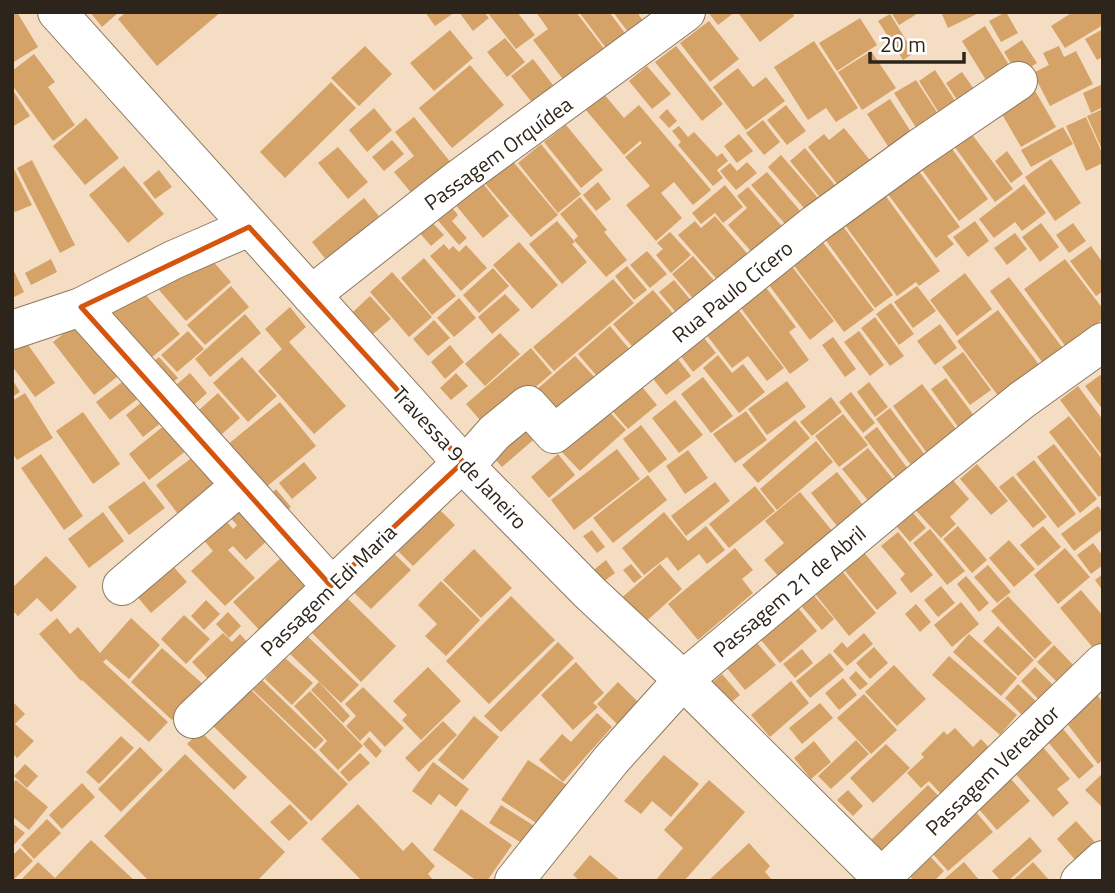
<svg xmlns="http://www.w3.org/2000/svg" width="1115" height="893" font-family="'Titillium Web',sans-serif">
  <rect width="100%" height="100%" fill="#f5ddc3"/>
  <g fill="#d5a368">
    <polygon points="12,12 17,12 38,47 12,63"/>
    <polygon points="90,12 119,12 102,27"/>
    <polygon points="126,12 221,12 157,66 118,19"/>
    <polygon points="425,12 455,12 435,26"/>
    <polygon points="459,12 484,12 489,18 473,31"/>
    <polygon points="487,12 517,12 535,35 516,49"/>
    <polygon points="536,12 576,12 605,50 565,82 533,40 548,29"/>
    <polygon points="579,12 609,12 625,33 606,48"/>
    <polygon points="613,12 637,12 643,21 628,32"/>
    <polygon points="708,12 735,12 718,25"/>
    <polygon points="741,12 792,12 794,16 760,42 739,14"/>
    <polygon points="891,12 920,12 899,25"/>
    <polygon points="941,12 981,12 948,28"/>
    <polygon points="1006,12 1018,33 1001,42 989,21"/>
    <polygon points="1073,12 1102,12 1103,25 1065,48 1051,26"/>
    <polygon points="890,14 914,53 903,60 878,21"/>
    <polygon points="860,18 877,45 837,71 819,43"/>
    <polygon points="709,21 739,59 710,82 680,43"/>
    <polygon points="985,26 1017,78 994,93 962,41"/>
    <polygon points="1103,29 1103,57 1097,60 1085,39"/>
    <polygon points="450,30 473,58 434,91 410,63"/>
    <polygon points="505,38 525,62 507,77 487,52"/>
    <polygon points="1022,40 1037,63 1018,75 1004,52"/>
    <polygon points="814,41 858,108 836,122 826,108 808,120 774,67"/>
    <polygon points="365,46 392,74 359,106 331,78"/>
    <polygon points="676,46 723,104 702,121 655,62"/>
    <polygon points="1059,46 1064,57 1076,51 1093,84 1050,106 1033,73 1049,65 1043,53"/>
    <polygon points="871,51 896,88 862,110 838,72"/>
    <polygon points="34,54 55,82 48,87 75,125 53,141 12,85 12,71"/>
    <polygon points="533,59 559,93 538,110 511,76"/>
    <polygon points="470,65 504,105 452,148 419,108"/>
    <polygon points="647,66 671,94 652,109 629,81"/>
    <polygon points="738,68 753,87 766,77 785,101 746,130 713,87"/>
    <polygon points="935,70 961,110 944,121 919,81"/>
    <polygon points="962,72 980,98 963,109 946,83"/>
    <polygon points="916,80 944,123 922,137 894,93"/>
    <polygon points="331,82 356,108 285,178 260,152"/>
    <polygon points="1103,84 1103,107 1091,113 1083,93"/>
    <polygon points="12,89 30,116 12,127"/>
    <polygon points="1034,89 1056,127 1021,147 999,109"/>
    <polygon points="603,93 624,118 639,105 711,190 693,205 674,182 661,193 682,218 656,241 626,205 650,186 625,157 642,143 640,141 624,155 585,109"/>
    <polygon points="890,99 918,143 895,157 867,114"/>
    <polygon points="786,105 806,131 787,145 767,120"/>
    <polygon points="374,108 392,130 367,152 349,130"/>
    <polygon points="667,109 677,121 669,128 659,117"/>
    <polygon points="1103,109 1103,152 1087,116"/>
    <polygon points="414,117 452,164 413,195 394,172 414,156 395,132"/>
    <polygon points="1086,117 1103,155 1103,163 1086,171 1066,126"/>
    <polygon points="86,118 119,158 85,185 53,146"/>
    <polygon points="763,120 780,142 764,155 746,133"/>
    <polygon points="566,125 603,170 581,188 544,142"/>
    <polygon points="679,126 688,137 694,132 717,157 722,153 728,161 717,170 723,178 713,186 678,145 681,142 672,131"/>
    <polygon points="1063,127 1073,144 1031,167 1021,150"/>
    <polygon points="844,128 877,169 846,195 808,147 824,134 829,140"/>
    <polygon points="971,133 1013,189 995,202 954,146"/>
    <polygon points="739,134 753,151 737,163 724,146"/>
    <polygon points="392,140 404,154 384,171 372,157"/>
    <polygon points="541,144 581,194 558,213 518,163"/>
    <polygon points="950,146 988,199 959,221 920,167"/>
    <polygon points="338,147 368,182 348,199 318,163"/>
    <polygon points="805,148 842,194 827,206 790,161"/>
    <polygon points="1007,151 1023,174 1011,183 995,161"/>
    <polygon points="781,155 825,206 812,217 768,167"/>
    <polygon points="510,158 558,215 531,237 483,181"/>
    <polygon points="1051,159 1081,203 1055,221 1025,177"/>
    <polygon points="32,160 75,245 60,253 17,168"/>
    <polygon points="747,162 757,173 736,190 720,171 730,163 737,171"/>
    <polygon points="12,165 32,205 15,212 12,207"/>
    <polygon points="124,166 164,214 128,243 89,195"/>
    <polygon points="159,170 172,187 155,199 143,183"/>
    <polygon points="918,170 960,227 947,236 954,244 936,258 887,193"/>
    <polygon points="767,172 807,219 792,232 751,185"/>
    <polygon points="481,181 509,216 483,238 454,203"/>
    <polygon points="598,182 611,199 596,211 583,195"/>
    <polygon points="1024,184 1046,213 1022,231 1015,222 994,238 979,219"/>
    <polygon points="725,185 743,207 723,223 715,213 701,224 692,213"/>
    <polygon points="748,187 787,232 757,258 728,225 747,208 737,196"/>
    <polygon points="885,195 940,271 919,286 916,282 897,296 845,225"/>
    <polygon points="580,197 607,230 604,232 627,260 606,277 574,240 578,236 560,214"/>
    <polygon points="364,198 379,216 327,261 312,242"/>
    <polygon points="449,204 458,215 452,221 467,238 459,245 435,217"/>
    <polygon points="715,216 751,258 721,284 678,235 695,221 701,228"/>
    <polygon points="430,220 444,235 431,246 418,231"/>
    <polygon points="557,221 575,242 572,244 587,262 562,284 529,244"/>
    <polygon points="975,221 989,241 968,257 953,237"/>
    <polygon points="840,222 893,295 875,308 822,235"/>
    <polygon points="1041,223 1059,247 1040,262 1022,237"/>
    <polygon points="1073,223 1086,241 1069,253 1056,235"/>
    <polygon points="670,232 691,255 671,273 656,255 663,249 657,243"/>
    <polygon points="1015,233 1027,249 1007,265 994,248"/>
    <polygon points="819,237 874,310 844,332 789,259"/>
    <polygon points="519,242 558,285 532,309 493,265"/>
    <polygon points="444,244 449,250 453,246 459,252 466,245 487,268 461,291 430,256"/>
    <polygon points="1091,246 1103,263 1103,291 1096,296 1070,261"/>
    <polygon points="204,251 231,282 186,321 159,290"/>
    <polygon points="647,251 667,274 650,288 630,265"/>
    <polygon points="693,256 717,284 696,302 672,274"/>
    <polygon points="424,258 456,296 432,315 401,278"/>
    <polygon points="51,259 57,272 31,285 25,273"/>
    <polygon points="1065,259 1103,309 1103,319 1066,347 1024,289"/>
    <polygon points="787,260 834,321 810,340 763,277"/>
    <polygon points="627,266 647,290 634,300 615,276"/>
    <polygon points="12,267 24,292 12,298"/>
    <polygon points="493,268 509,286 479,313 463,295"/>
    <polygon points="392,272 432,317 409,337 370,292"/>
    <polygon points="965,273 992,309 957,336 930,300"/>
    <polygon points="1009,277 1065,351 1045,366 990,291"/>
    <polygon points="613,279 634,303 554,371 533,347"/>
    <polygon points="674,280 694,304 679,316 659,292"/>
    <polygon points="761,281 796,327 789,332 809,360 790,374 735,300"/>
    <polygon points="137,285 180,334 151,358 98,319"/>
    <polygon points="231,286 249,307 205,345 187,325"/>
    <polygon points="917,286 936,311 913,328 894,302"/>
    <polygon points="653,290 677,318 637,352 613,324"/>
    <polygon points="505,294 520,310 492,334 478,317"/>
    <polygon points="370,296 391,319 373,334 353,312"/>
    <polygon points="459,298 476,318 454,337 437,318"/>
    <polygon points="891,303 914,334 899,345 876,314"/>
    <polygon points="734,304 784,368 767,381 748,356 732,368 702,329"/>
    <polygon points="290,307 306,327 289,342 346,406 314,434 258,371 282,349 265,329"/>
    <polygon points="998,310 1043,370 1002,401 957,341"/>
    <polygon points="245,314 261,333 210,377 195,359"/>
    <polygon points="875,317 904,356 890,366 861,328"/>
    <polygon points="81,320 122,373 94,395 53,342"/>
    <polygon points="434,320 450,338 428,356 413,339"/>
    <polygon points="940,324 957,348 935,365 917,341"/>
    <polygon points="610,326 635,356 603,383 578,354"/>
    <polygon points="697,329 716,353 693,372 674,347"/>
    <polygon points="188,331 204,349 177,372 161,355"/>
    <polygon points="859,331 884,365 870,376 844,342"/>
    <polygon points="500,333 520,354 485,386 465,364"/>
    <polygon points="833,337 856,369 845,377 822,345"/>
    <polygon points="26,342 55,383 35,397 12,366 12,352"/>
    <polygon points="450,345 464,362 445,379 431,362"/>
    <polygon points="531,348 552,373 487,428 466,404"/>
    <polygon points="671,350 691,376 666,395 646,370"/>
    <polygon points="963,352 991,390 970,405 942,367"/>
    <polygon points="718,355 732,373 743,364 765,392 739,413 703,368"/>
    <polygon points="575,356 599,382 558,418 535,391"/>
    <polygon points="159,357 178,378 162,392 143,370"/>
    <polygon points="242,357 277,396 248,422 213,383"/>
    <polygon points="190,373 207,393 186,412 168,392"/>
    <polygon points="456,373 468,386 451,400 440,388"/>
    <polygon points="1103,373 1103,410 1085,386"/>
    <polygon points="130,376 144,394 110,420 96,402"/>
    <polygon points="703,377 733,416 711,433 681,394"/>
    <polygon points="946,378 975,417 959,428 931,389"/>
    <polygon points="12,379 20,392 12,397"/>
    <polygon points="787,381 806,407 767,435 748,409"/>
    <polygon points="638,382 657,405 628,429 608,406"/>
    <polygon points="869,382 888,407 875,417 857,392"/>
    <polygon points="922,384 959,433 929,456 893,406"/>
    <polygon points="1078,386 1103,420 1103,457 1060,400"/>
    <polygon points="851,392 875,423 863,433 839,402"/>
    <polygon points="25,393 53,438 17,460 12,453 12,401"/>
    <polygon points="218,393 240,418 213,442 191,417"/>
    <polygon points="149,396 167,418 143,437 126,415"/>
    <polygon points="831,397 842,412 812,436 800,422"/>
    <polygon points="675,400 703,435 679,453 652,418"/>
    <polygon points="280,402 316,446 259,493 222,449"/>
    <polygon points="890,408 925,455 911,465 876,419"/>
    <polygon points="607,409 626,430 580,471 560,450"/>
    <polygon points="746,411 767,440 735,463 713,434"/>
    <polygon points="83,412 120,464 93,484 56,431"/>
    <polygon points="843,414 868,445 839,467 815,436"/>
    <polygon points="1069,416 1103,460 1103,494 1099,497 1049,432"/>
    <polygon points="521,417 538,436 502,467 485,448"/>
    <polygon points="171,420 192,446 149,480 129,454"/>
    <polygon points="795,420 810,438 758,483 742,465"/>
    <polygon points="641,425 667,459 649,473 623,439"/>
    <polygon points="877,427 908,469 896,478 864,437"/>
    <polygon points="816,441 833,462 777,510 760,489"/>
    <polygon points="1054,444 1097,499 1080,513 1037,457"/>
    <polygon points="868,448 896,483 870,503 842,469"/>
    <polygon points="617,449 640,479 574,530 551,500"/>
    <polygon points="688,450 708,478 685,494 666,466"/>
    <polygon points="198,453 226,490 184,522 156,485"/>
    <polygon points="41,454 83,516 64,530 21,468"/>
    <polygon points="558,454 575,475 549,498 531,477"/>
    <polygon points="1034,460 1076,514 1058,528 1016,474"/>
    <polygon points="304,462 317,478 292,499 279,483"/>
    <polygon points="977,464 1008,501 991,515 960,479"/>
    <polygon points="837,472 863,505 837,526 811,493"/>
    <polygon points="946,472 969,499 950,517 956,524 941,538 910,504"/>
    <polygon points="648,475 667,500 613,543 593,518"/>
    <polygon points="1013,476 1047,517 1033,528 999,487"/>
    <polygon points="144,481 165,508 129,535 108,507"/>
    <polygon points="715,482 730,501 686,536 671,516"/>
    <polygon points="755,486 775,511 729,548 709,524"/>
    <polygon points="276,489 291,507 283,513 269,496"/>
    <polygon points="800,492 834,533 780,578 764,560 784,543 765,521"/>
    <polygon points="236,494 268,540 246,560 233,546 228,550 255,578 225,606 191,571 213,551 196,531 218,511 233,529 237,525 221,508"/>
    <polygon points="432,502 455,525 413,566 390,543"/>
    <polygon points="1098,506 1103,513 1103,529 1074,551 1061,534"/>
    <polygon points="103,512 124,541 89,568 68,539"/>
    <polygon points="664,512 688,541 706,526 725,550 707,564 699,554 678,571 667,557 644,575 622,548"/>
    <polygon points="913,513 926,528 910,542 897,527"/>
    <polygon points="958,526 987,560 972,573 943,539"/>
    <polygon points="1043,526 1061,547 1038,566 1020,545"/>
    <polygon points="930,529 965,571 947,585 913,543"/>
    <polygon points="592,530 605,547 597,553 583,536"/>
    <polygon points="898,532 933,575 911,593 900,579 905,574 881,546"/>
    <polygon points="1009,540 1035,569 1014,587 989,558"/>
    <polygon points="1093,543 1103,556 1103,565 1091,574 1077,555"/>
    <polygon points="387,547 411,570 371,609 347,586"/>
    <polygon points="735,548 753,570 742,579 753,593 698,640 668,604"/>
    <polygon points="1065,548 1090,577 1058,604 1034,575"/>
    <polygon points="474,549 512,588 481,618 443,580"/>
    <polygon points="862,550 897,593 877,610 841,566"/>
    <polygon points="284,555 312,585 262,633 233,602"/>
    <polygon points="46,556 77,587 51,612 37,598 18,616 12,610 12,588"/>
    <polygon points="165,557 187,582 151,613 130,588"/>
    <polygon points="606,560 615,573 599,585 590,573"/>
    <polygon points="631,564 642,577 634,583 623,570"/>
    <polygon points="660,564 682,589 641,626 618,601"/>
    <polygon points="988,565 1011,592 997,603 974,577"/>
    <polygon points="839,567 876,613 849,636 812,590"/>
    <polygon points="1103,574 1103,591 1095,580"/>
    <polygon points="966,576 989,603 979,612 957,584"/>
    <polygon points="441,581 480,620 446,656 425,636 437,624 418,605"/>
    <polygon points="941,586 955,603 938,617 924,600"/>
    <polygon points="1081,590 1103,616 1103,652 1099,655 1060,608"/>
    <polygon points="810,591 834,619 822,630 797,601"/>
    <polygon points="344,595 396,646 361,682 309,630"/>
    <polygon points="511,596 555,640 489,704 446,661"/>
    <polygon points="1008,596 1052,643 1035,659 991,611"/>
    <polygon points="206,600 220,614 204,630 191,616"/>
    <polygon points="961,602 979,624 952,647 934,625"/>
    <polygon points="794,603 817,631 780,663 757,635"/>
    <polygon points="916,604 931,622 920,632 905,614"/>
    <polygon points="228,612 241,626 229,638 216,624"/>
    <polygon points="184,615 210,639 186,664 161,639"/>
    <polygon points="57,618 70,634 78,627 100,653 131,618 160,645 129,679 106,659 103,662 168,722 149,742 82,680 81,681 39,634"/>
    <polygon points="998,626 1034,660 1018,676 983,641"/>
    <polygon points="223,633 232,642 240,634 250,645 211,682 192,662"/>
    <polygon points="304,633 359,685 341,703 287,651"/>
    <polygon points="864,633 873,644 847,666 833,651 842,642 847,648"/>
    <polygon points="969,634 1017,678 1001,696 953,652"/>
    <polygon points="752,637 776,665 745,690 722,662"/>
    <polygon points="558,642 574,658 501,732 484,716"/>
    <polygon points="1054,645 1081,673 1064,689 1037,662"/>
    <polygon points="874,647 888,663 870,679 856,663"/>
    <polygon points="162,648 204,685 172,720 131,682"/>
    <polygon points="802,649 813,663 795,678 783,664"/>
    <polygon points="830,653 844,670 810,698 796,681"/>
    <polygon points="949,656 1017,715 1000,735 932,675"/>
    <polygon points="285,658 313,683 292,705 265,679"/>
    <polygon points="576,662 604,693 593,703 598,707 573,730 541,695"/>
    <polygon points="894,665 926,699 897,726 865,692"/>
    <polygon points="428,667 461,701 421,740 402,720 407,715 393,701"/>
    <polygon points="1035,667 1061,693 1046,707 1021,681"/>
    <polygon points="856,671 868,684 860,690 849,678"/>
    <polygon points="722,674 740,695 728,705 709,685"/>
    <polygon points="843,678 857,695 839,710 825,693"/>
    <polygon points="262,680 324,740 315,749 253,690"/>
    <polygon points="791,681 809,703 770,737 751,715"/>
    <polygon points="319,682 350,716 343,723 311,690"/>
    <polygon points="618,682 638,702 617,724 597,704"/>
    <polygon points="1018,684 1044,709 1030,723 1005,698"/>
    <polygon points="363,687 404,728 385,747 370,731 360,741 346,726 356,716 345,704"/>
    <polygon points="249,688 348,784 311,821 213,726"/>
    <polygon points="310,691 363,746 338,770 319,750 327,741 294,706"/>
    <polygon points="1095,692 1103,703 1103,760 1098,764 1062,717"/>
    <polygon points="864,694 897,730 871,754 837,718"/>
    <polygon points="12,701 25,714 15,724 34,741 17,758 12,753"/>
    <polygon points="820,703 833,718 802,744 789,728"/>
    <polygon points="597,713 612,727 563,782 539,760 562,734 571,742"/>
    <polygon points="474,716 499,737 463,780 438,760"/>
    <polygon points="443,721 457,735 419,772 405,758"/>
    <polygon points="1058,723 1094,766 1079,779 1043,736"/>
    <polygon points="955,728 973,747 981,739 999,758 950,804 929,781 921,788 907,773 924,757 921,754 944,731 947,735"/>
    <polygon points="200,731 247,777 234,790 187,744"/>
    <polygon points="121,736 134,748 99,784 86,772"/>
    <polygon points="369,737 382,751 376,758 363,744"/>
    <polygon points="856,740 869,754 831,789 818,776"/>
    <polygon points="1037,740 1070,779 1057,789 1069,803 1053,817 1008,765"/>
    <polygon points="814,741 831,762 811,779 794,758"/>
    <polygon points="886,744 910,768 873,803 850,778"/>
    <polygon points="140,747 163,770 121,812 98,789"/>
    <polygon points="360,753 370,763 349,782 340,772"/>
    <polygon points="185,754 285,852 257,881 149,881 104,836"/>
    <polygon points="664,755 699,784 671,817 652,801 641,814 624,801"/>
    <polygon points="528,760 568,786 541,826 501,800"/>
    <polygon points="433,762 469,789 456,807 439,794 431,805 412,791"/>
    <polygon points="25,764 38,776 27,788 14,776"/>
    <polygon points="1005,772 1030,801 997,830 972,801"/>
    <polygon points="1103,773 1103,808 1085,790"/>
    <polygon points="16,780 48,807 29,830 12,816 12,784"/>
    <polygon points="709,780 745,812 684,881 655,881 683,848 664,830"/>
    <polygon points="82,783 95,797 62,829 49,815"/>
    <polygon points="928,785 947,805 889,861 870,841"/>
    <polygon points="848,790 863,806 853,816 837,800"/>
    <polygon points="290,804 308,823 289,841 270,822"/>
    <polygon points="358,804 403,851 412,842 435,866 428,874 434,881 362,881 321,839"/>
    <polygon points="969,804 993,832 948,871 924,844"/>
    <polygon points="501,805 536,827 525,845 489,823"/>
    <polygon points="461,809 512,845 487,881 477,881 433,850"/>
    <polygon points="47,819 61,833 34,859 21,845"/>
    <polygon points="1076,821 1103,851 1084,870 1057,839"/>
    <polygon points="12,823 25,833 12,847"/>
    <polygon points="1030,837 1042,851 1008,881 1001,881 992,871"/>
    <polygon points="91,840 135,881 20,881 38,862 55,878"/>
    <polygon points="749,843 770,866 765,872 773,881 708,881"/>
    <polygon points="921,847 944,871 934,881 914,881 901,866"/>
    <polygon points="20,848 33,861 12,881 12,856"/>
    <polygon points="590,855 621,881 580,881 573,875"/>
    <polygon points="964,862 980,881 942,881"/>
    <polygon points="1033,862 1050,881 1012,881"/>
  </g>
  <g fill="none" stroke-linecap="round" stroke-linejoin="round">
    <g stroke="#8d785f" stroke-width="40">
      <g id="minor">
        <polyline points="57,12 465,466 589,592 683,680 885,881"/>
        <polyline points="311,295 460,178 686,12"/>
        <polyline points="81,307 331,586"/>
        <polyline points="12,330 81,307 173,260 249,227"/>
        <polyline points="465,466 494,433 528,405 554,434 815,224 918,149 1018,81"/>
        <polyline points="122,586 240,486"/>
        <polyline points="193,719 463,462"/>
        <polyline points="882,877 1103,663"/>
        <polyline points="514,881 611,760 683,680 903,496 1022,400 1103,342"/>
        <polyline points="1080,881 1103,860"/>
      </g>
    </g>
    <use href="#minor" stroke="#fff" stroke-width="38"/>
  </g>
  <path fill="none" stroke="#d5540e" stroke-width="5" stroke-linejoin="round" d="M249,227L463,462L331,586L81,307Z"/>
  <g text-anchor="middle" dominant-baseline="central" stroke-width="5" stroke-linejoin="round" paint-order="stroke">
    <g font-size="21" fill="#2d251b" stroke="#fff">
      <text transform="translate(498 153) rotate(-36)">Passagem Orquídea</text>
      <text transform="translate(732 291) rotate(-39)">Rua Paulo Cícero</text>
      <text transform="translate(460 457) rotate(47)">Travessa 9 de Janeiro</text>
      <text transform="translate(328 590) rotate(-44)">Passagem Edi Maria</text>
      <text transform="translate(789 591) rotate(-40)">Passagem 21 de Abril</text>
      <text transform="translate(992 770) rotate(-44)">Passagem Vereador</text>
    </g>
  </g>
  <rect width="1115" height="893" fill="none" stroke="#2d251b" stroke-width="28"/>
  <path d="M870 52v10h94v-10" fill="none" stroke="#2d251b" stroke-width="3.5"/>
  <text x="880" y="52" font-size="21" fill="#2d251b" stroke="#ffffff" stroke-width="5" paint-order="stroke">20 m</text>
</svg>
